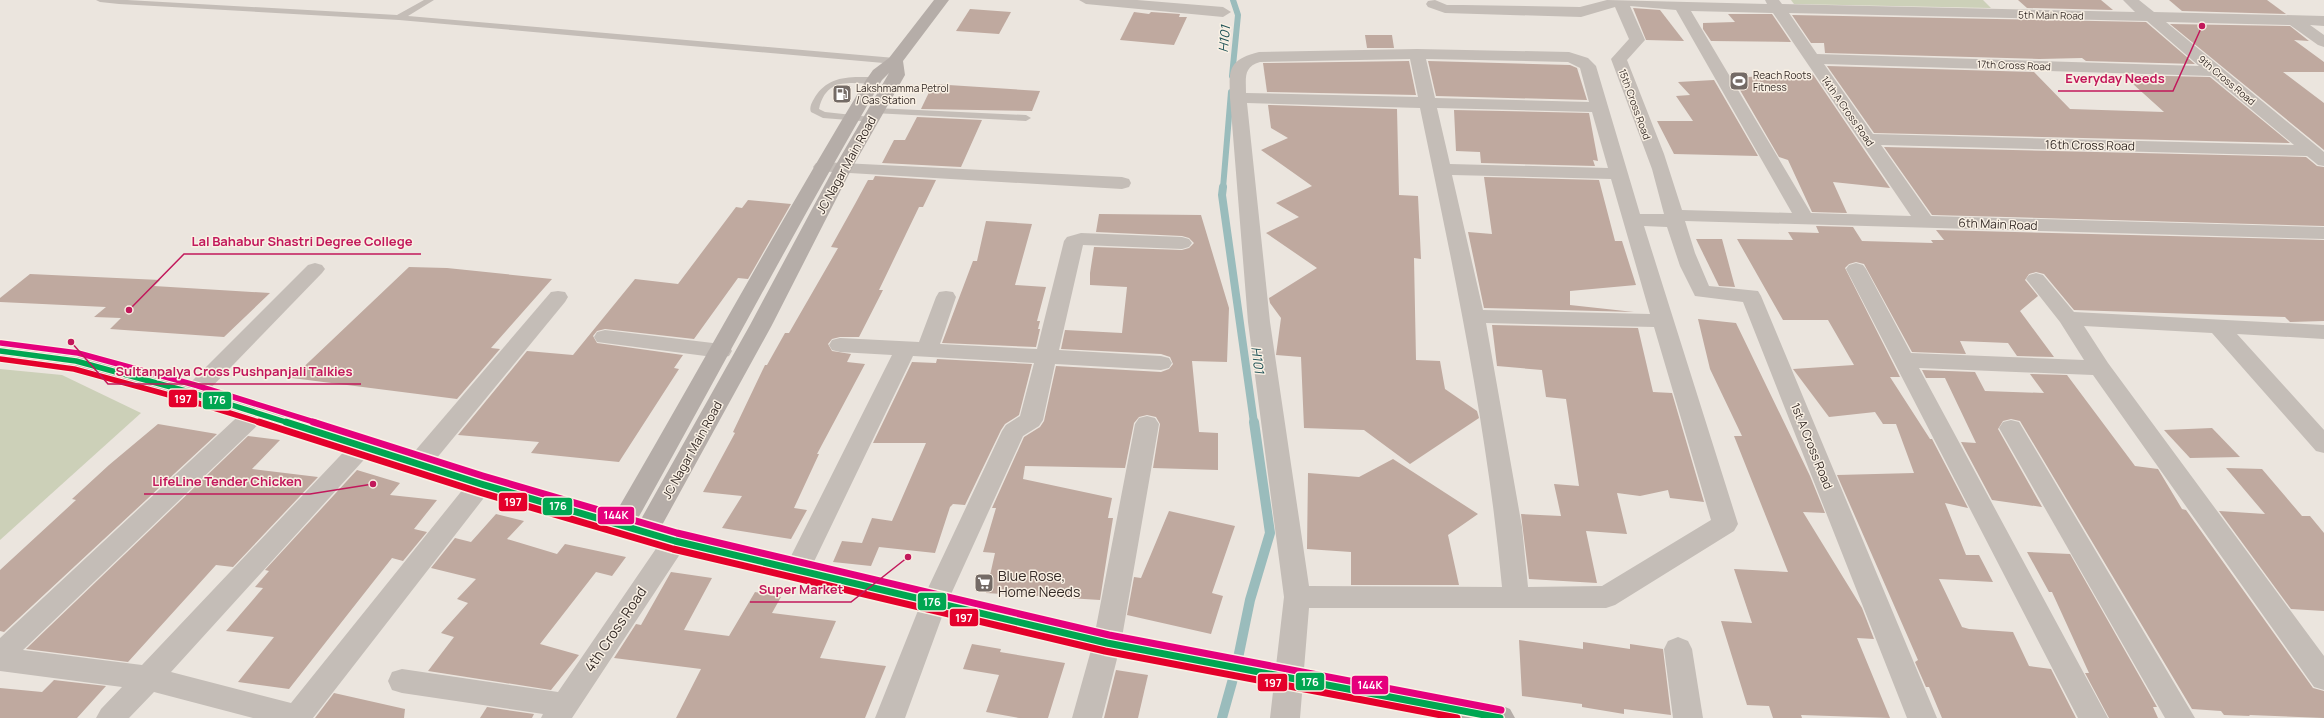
<svg xmlns="http://www.w3.org/2000/svg" width="2324" height="718" font-family="Manrope,sans-serif">
  <rect width="100%" height="100%" fill="#ebe5de"/>
  <g fill="#ccd0b8">
    <polygon points="1791,0 1983,0 1991,8 1794,4"/>
    <polygon points="0,369 62,375 141,413 0,540"/>
  </g>
  <g fill="none" stroke-linecap="round" stroke-linejoin="round">
    <g stroke="#9abcbc" stroke-width="6">
      <polyline points="1232,76 1238,15 1233,0"/>
      <polyline points="1223,188 1231,92"/>
    </g>
    <polyline stroke="#9abcbc" stroke-width="8" points="1223,187 1222,195 1254,423"/>
    <polyline stroke="#9abcbc" stroke-width="10" points="1222,718 1236,668 1250,600 1270,533 1254,422"/>
  </g>
  <g fill="#bfa99f">
    <polygon points="2018,0 2101,0 2113,10 2027,8"/>
    <polygon points="2169,0 2267,0 2286,14 2182,11"/>
    <polygon points="1633,8 1660,10 1684,41 1646,40"/>
    <polygon points="970,9 1011,12 999,34 956,31"/>
    <polygon points="1134,12 1149,14 1151,12 1180,14 1179,17 1187,17 1174,45 1120,40"/>
    <polygon points="1728,14 1772,14 1791,42 1711,41 1703,29 1703,23 1735,22"/>
    <polygon points="1792,15 2146,22 2195,64 2086,61 2082,58 2039,59 1825,53 1824,43 1811,43"/>
    <polygon points="2170,24 2290,26 2309,41 2294,40 2324,62 2324,72 2283,72 2324,103 2324,150"/>
    <polygon points="1365,35 1392,35 1394,48 1367,48"/>
    <polygon points="1409,61 1416,95 1267,92 1263,63"/>
    <polygon points="1428,61 1570,65 1577,68 1587,100 1436,96"/>
    <polygon points="1827,66 2034,72 2070,109 2164,112 2123,75 2210,77 2290,143 1874,133"/>
    <polygon points="1812,73 1890,188 1833,182 1847,213 1812,212 1788,160 1779,157 1733,78"/>
    <polygon points="1714,80 1758,156 1674,154 1657,121 1693,121 1676,96 1690,95 1678,82"/>
    <polygon points="933,84 995,88 1040,91 1032,111 921,109"/>
    <polygon points="1268,105 1397,109 1399,195 1418,196 1421,259 1414,258 1416,360 1440,361 1445,389 1477,411 1479,418 1410,464 1364,430 1304,428 1301,357 1276,355 1281,318 1270,303 1269,298 1317,268 1266,233 1299,217 1276,203 1312,186 1261,150 1288,138 1271,128"/>
    <polygon points="1454,110 1589,113 1598,161 1593,160 1595,166 1481,163 1480,152 1456,151"/>
    <polygon points="917,117 982,120 961,167 882,163 894,140 905,140"/>
    <polygon points="1884,147 2306,157 2317,166 2324,167 2324,226 1932,215"/>
    <polygon points="875,176 936,180 923,207 919,207 879,290 883,290 859,337 840,337 832,339 828,344 832,351 851,354 847,362 865,364 817,454 819,454 794,508 807,510 791,539 722,528 742,496 703,492 735,433 733,432 765,365 767,365 785,333 789,333 838,248 831,247 855,204 868,180 873,180"/>
    <polygon points="1484,177 1599,180 1615,241 1622,241 1636,285 1570,291 1570,305 1634,312 1484,308 1468,232 1492,234"/>
    <polygon points="748,200 791,204 748,279 738,278 694,339 605,329 597,331 593,336 597,343 683,355 674,368 679,369 619,462 531,453 539,442 458,435 527,351 573,355 635,279 678,284 736,207 742,208"/>
    <polygon points="1099,214 1201,215 1229,308 1227,362 1192,361 1199,432 1218,433 1218,470 1153,468 1160,424 1156,417 1147,415 1139,417 1134,423 1125,468 1025,466 1023,479 1112,498 1108,518 1113,518 1100,600 986,593 995,553 983,552 996,508 992,508 1024,437 1040,427 1044,421 1056,366 1161,372 1169,369 1173,364 1170,357 1161,354 1061,349 1065,330 1122,333 1127,287 1090,285 1090,273 1094,247 1182,250 1189,248 1194,243 1189,238 1182,236 1096,232"/>
    <polygon points="986,221 1032,224 1015,285 1046,287 1037,321 1040,321 1038,329 1040,329 1036,347 942,343 973,261 977,261"/>
    <polygon points="1816,226 1853,227 1862,241 1933,243 1931,240 1944,240 1936,230 2324,240 2324,321 2290,322 2285,317 2074,310 2044,274 2036,272 2029,274 2025,280 2038,296 2020,311 2054,357 2017,356 2008,343 1960,341 1966,354 1912,352 1864,264 1856,262 1849,264 1845,268 1900,377 1890,377 1930,439 1932,439 1968,508 1945,503 1966,555 1979,555 1993,582 1939,579 1962,627 1969,629 2013,632 2029,666 2051,669 2076,718 1942,718 1929,687 1926,687 1915,662 1918,660 1837,475 1914,473 1896,424 1883,424 1875,412 1829,417 1793,369 1854,365 1828,320 1783,320 1737,239 1793,240 1788,232 1819,233"/>
    <polygon points="1696,239 1722,239 1735,287 1719,286"/>
    <polygon points="409,267 447,268 552,279 491,348 500,349 457,399 292,378"/>
    <polygon points="30,274 160,280 154,286 270,293 224,337 110,329 121,318 94,317 106,307 0,302 0,298"/>
    <polygon points="1698,319 1736,323 1810,476 1825,513 1803,512 1862,608 1874,639 1857,638 1890,718 1801,715 1802,718 1773,718 1769,706 1747,705 1721,621 1752,623 1734,569 1788,572 1734,436 1742,436 1710,369"/>
    <polygon points="1492,325 1638,328 1653,392 1672,393 1704,502 1670,498 1668,490 1640,496 1617,493 1627,534 1586,531 1597,583 1529,579 1521,514 1561,516 1554,484 1579,486 1566,399 1546,397 1542,370 1497,366"/>
    <polygon points="937,359 1032,364 1019,415 1005,424 1001,430 965,505 953,504 950,507 935,553 879,547 871,566 833,562 842,541 862,543 872,518 892,521 926,443 873,443 912,362 936,363"/>
    <polygon points="1922,370 1975,372 1985,391 2044,393 2030,374 2067,375 2135,466 2158,469 2182,509 2186,510 2313,688 2324,691 2324,718 2249,715 2250,716 2224,715 2221,711 2192,709 2020,421 2011,419 2003,421 1998,429 2042,507 1992,500 1961,442 1976,443 1945,378 1926,378"/>
    <polygon points="158,424 217,434 4,632 0,631 0,570 76,500 72,499 109,465"/>
    <polygon points="2212,428 2240,457 2190,458 2164,430"/>
    <polygon points="248,436 280,440 252,469 318,477 233,567 216,565 128,662 26,649"/>
    <polygon points="1393,459 1478,514 1448,535 1459,585 1351,585 1351,552 1307,549 1308,473 1359,477"/>
    <polygon points="2226,468 2262,469 2302,516 2310,516 2324,533 2324,611 2291,609 2219,511 2265,514"/>
    <polygon points="357,470 400,483 390,495 437,500 414,529 427,532 403,561 392,558 289,689 238,682 274,637 226,631 263,588 255,587 269,571 265,570"/>
    <polygon points="1169,511 1235,526 1212,593 1223,596 1211,634 1127,615 1134,577 1141,578"/>
    <polygon points="496,514 524,521 507,539 557,554 565,544 626,557 612,576 596,572 540,644 579,655 551,690 428,671 454,637 441,633 468,603 457,599 476,579 431,568 455,538 471,542"/>
    <polygon points="2027,552 2070,554 2157,707 2153,707 2158,718 2109,718 2085,673 2089,673 2052,592 2049,592"/>
    <polygon points="671,572 712,578 684,630 729,636 755,592 781,597 772,613 836,621 820,658 886,666 865,718 676,718 701,669 614,658 636,624 641,625"/>
    <polygon points="1519,640 1583,649 1583,642 1630,649 1630,644 1663,649 1671,715 1624,709 1624,714 1582,707 1582,704 1522,696"/>
    <polygon points="972,644 1001,649 1000,652 1065,663 1048,718 1019,718 986,712 999,675 963,669"/>
    <polygon points="1116,670 1148,675 1138,718 1104,718"/>
    <polygon points="54,680 106,686 77,718 0,718 0,688 42,692"/>
    <polygon points="334,693 405,709 404,718 315,718"/>
    <polygon points="487,707 534,714 532,718 480,718"/>
  </g>
  <g fill="none" stroke-linecap="round" stroke-linejoin="round">
    <g fill="#c4bdb7" fill-rule="evenodd">
      <polygon points="96,0 127,0 397,15 424,0 434,0 408,16 895,58 899,61 895,64 399,20 119,4 100,2"/>
      <path d="M859,77H874L878,80C867,91 828,68 819,109L825,112L871,117L874,118V122L823,118L811,112C809,107 812,102 815,97C825,81 840,77 859,77Z"/>
      <polygon points="876,108 1026,115 1031,118 1026,121 873,113 873,109"/>
    </g>
    <g fill="#c4bdb7" fill-rule="evenodd">
      <polygon points="1079,0 1137,0 1223,7 1231,12 1223,17 1086,4"/>
      <path d="M1435,0L1447,5H1463L1580,7L1607,0L1767,4L1765,0H1779L1782,4L2135,12L2123,0H2139L2154,12L2324,16V26L2310,25L2324,35V47L2318,45L2290,25L2166,22L2324,152V166L2318,165L2307,156L1881,145L1931,216L2324,227V239L1685,221L1695,253L1709,286L1758,291L1761,296L1937,718H1907L1743,302L1695,296L1680,266L1667,227L1644,226L1738,524L1734,531L1615,605L1606,608H1309L1300,718H1270L1284,597L1248,322L1230,98C1229,69 1228,60 1259,52L1417,49L1569,52L1588,58L1596,66L1640,214H1664L1652,169L1611,59L1629,39L1615,7L1581,17L1445,13L1428,7L1426,4L1428,1ZM1630,6L1676,10L1792,213L1682,210L1664,154L1627,60L1645,40ZM1691,11L1773,13L1911,216L1811,213ZM1789,13L2147,21L2199,66L1817,54ZM1410,59L1418,97L1246,93C1246,78 1243,67 1260,62ZM1426,59L1568,62L1580,68L1589,102L1435,98ZM1824,64L2211,76L2294,145L1873,134ZM1247,103L1420,108C1453,266 1487,425 1502,587L1309,586L1270,322ZM1437,108L1592,112L1608,168L1450,164ZM1452,175L1611,179L1650,314L1483,310ZM1486,323L1654,327L1711,520L1602,586L1528,587L1522,527Z"/>
      <polygon points="822,162 1122,177 1129,179 1131,183 1129,187 1122,189 816,171 813,167 816,163"/>
      <polygon points="1081,233 1182,237 1189,239 1192,243 1189,247 1182,249 1083,245 1059,350 1161,356 1169,358 1172,363 1169,368 1161,370 1055,364 1043,420 1039,426 1023,436 947,603 905,718 875,718 921,603 1002,431 1006,425 1020,416 1034,363 913,356 810,570 806,577 797,580 788,577 784,570 892,355 840,352 832,350 829,345 832,340 840,338 919,342 936,297 939,292 946,291 953,292 956,297 940,344 1037,349 1064,241 1067,237"/>
      <polygon points="315,263 322,265 325,269 322,273 201,398 193,401 185,398 182,393 185,388 308,265"/>
      <polygon points="1856,263 1863,265 1866,269 1911,353 2084,360 2060,322 2026,279 2029,275 2036,273 2043,275 2074,312 2324,325 2324,339 2237,334 2324,430 2324,453 2316,451 2212,333 2084,326 2108,363 2324,656 2324,690 2314,687 2093,375 1919,368 2108,718 2078,718 1846,269 1849,265"/>
      <polygon points="558,291 565,292 568,297 565,302 427,470 418,473 409,470 406,464 409,458 551,292"/>
      <polygon points="605,330 721,344 729,346 732,351 729,356 721,358 597,342 594,337 597,332"/>
      <polygon points="256,405 264,407 268,413 264,419 23,650 142,665 355,440 363,438 371,440 375,446 371,452 171,672 291,703 472,478 481,475 490,478 493,484 490,490 313,718 253,718 154,692 129,718 96,718 101,709 122,687 0,671 0,638 248,407"/>
      <polygon points="1147,416 1155,418 1159,424 1121,643 1102,718 1072,718 1093,643 1135,424 1139,418"/>
      <polygon points="2011,420 2019,422 2195,718 2165,718 1999,428 2003,422"/>
      <polygon points="675,531 684,534 688,541 684,548 572,718 541,718 543,714 402,693 392,690 388,681 392,672 402,669 558,692 666,534"/>
      <polygon points="1678,637 1688,641 1692,649 1703,718 1673,718 1664,649 1668,641"/>
    </g>
    <path fill="#b5ada8" fill-rule="evenodd" d="M934,0H949L903,61L905,75L852,168L772,325L661,527L1107,632L1500,705L1510,709L1515,718H1435L1107,654L645,544L186,399L76,368L0,358V344L76,354L193,385L485,476L615,514C699,370 779,223 866,80L873,70L889,58ZM889,73L834,168L750,325L640,521L637,520C719,374 797,225 882,80Z"/>
    <g stroke="#f9f0e4" stroke-width="8">
      <polyline id="bus-1-far1" points="0,351 76,361 193,393 289,423"/>
    </g>
    <g stroke="#f9f0e4" stroke-width="10">
      <polyline id="bus-1" points="286,422 481,484 675,541 1107,643 1500,718"/>
    </g>
    <g stroke="#f9f0e4" stroke-width="8">
      <polyline id="bus-2-far1" points="0,359 74,369 191,401 262,423"/>
    </g>
    <g stroke="#f9f0e4" stroke-width="10">
      <polyline id="bus-2" points="259,422 479,492 673,549 1105,651 1457,718"/>
    </g>
    <g stroke="#f9f0e4" stroke-width="8">
      <polyline id="bus-3-far1" points="1,343 78,353 195,385 317,423"/>
    </g>
    <g stroke="#f9f0e4" stroke-width="10">
      <polyline id="bus-3" points="313,422 483,476 677,533 1109,635 1501,710"/>
    </g>
    <use href="#bus-1-far1" stroke="#00a651" stroke-width="5.5"/>
    <use href="#bus-1" stroke="#00a651" stroke-width="7"/>
    <use href="#bus-2-far1" stroke="#e4002b" stroke-width="5.5"/>
    <use href="#bus-2" stroke="#e4002b" stroke-width="7"/>
    <use href="#bus-3-far1" stroke="#e5007d" stroke-width="5.5"/>
    <use href="#bus-3" stroke="#e5007d" stroke-width="7"/>
  </g>
  <defs>
    <g id="stadium-square" transform="scale(1)"><rect x="-9" y="-9" width="18" height="18" rx="4" fill="#746b66" stroke="#f9f0e4"/><path d="M0-5a6.5 5 0 1 0 0 10a6.5 5 0 1 0 0-10ZM-3.5-1.8h7v3.6h-7Z" fill="#fff"/></g>
    <g id="fuel-square" transform="scale(1)"><rect x="-9" y="-9" width="18" height="18" rx="4" fill="#746b66" stroke="#f9f0e4"/><path d="M-5.5-6h7V0h2V4h1.3V-2.5L3-4.5l.8-.8L6-3V5H2.5V1h-1V6h-7ZM-4.2-4.7v3.2H.2V-4.7Z" fill="#fff"/></g>
    <g id="supermarket-square" transform="scale(1)"><rect x="-9" y="-9" width="18" height="18" rx="4" fill="#746b66" stroke="#f9f0e4"/><path d="M-6-5.5h2.5l.6 2H6L4.5 2H-2.5L-4.4-4H-6ZM-1.5 3.2a1.3 1.3 0 1 0 .1 0ZM3 3.2a1.3 1.3 0 1 0 .1 0Z" fill="#fff"/></g>
  </defs>
  <g fill-rule="evenodd">
    <use href="#stadium-square" x="1739" y="81"/>
    <use href="#fuel-square" x="842" y="94"/>
    <use href="#supermarket-square" x="984" y="583"/>
  </g>
  <g text-anchor="middle" dominant-baseline="central" stroke-width="3" stroke-linejoin="round" paint-order="stroke">
    <g font-size="10" fill="#342a26" stroke="#f9f0e4">
      <text transform="translate(2051 15) rotate(1)">5th Main Road</text>
      <text transform="translate(2014 65) rotate(2)">17th Cross Road</text>
      <text transform="translate(2227 80) rotate(40)">9th Cross Road</text>
      <text transform="translate(1635 104) rotate(70)">15th Cross Road</text>
      <text transform="translate(1848 111) rotate(55)">14th A Cross Road</text>
    </g>
    <g font-size="10" fill="#342a26" stroke="#f9f0e4" text-anchor="start">
      <text x="1753" y="75">Reach Roots<tspan x="1753" dy="12">Fitness</tspan></text>
      <text x="856" y="88">Lakshmamma Petrol<tspan x="856" dy="12">/ Gas Station</tspan></text>
    </g>
    <g font-size="12" fill="#342a26" stroke="#f9f0e4">
      <text transform="translate(2090 145) rotate(1)">16th Cross Road</text>
      <text transform="translate(846 165) rotate(-61)">JC Nagar Main Road</text>
      <text transform="translate(1998 224) rotate(2)">6th Main Road</text>
      <text transform="translate(1812 446) rotate(68)">1st A Cross Road</text>
      <text transform="translate(692 450) rotate(-61)">JC Nagar Main Road</text>
    </g>
    <g font-size="13" font-style="italic" fill="#1c5055" stroke="#f9f0e4">
      <text transform="translate(1224 39) rotate(-85)">H101</text>
      <text transform="translate(1258 360) rotate(82)">H101</text>
    </g>
    <g font-size="14" fill="#342a26" stroke="#f9f0e4" text-anchor="start">
      <text x="998" y="575">Blue Rose,<tspan x="998" dy="16">Home Needs</tspan></text>
    </g>
    <g font-size="14" fill="#342a26" stroke="#f9f0e4">
      <text transform="translate(615 629) rotate(-56)">4th Cross Road</text>
    </g>
  </g>
  <path fill="none" stroke="#c2185b" stroke-width="1.5" d="M2202 26L2173 91H2058M129 310L184 254H421M71 342L108 384H361M373 484L310 494H144M908 557L851 602H750"/>
  <g fill="#c2185b" stroke="#f9f0e4" stroke-width="1.5">
    <circle cx="2202" cy="26" r="4"/>
    <circle cx="129" cy="310" r="4"/>
    <circle cx="71" cy="342" r="4"/>
    <circle cx="373" cy="484" r="4"/>
    <circle cx="908" cy="557" r="4"/>
  </g>
  <g font-size="13" text-anchor="middle" font-weight="bold" fill="#c2185b" stroke="#f9f0e4" stroke-width="3" stroke-linejoin="round" paint-order="stroke">
    <text x="2115" y="83">Everyday Needs</text>
    <text x="302" y="246">Lal Bahabur Shastri Degree College</text>
    <text x="234" y="376">Sultanpalya Cross Pushpanjali Talkies</text>
    <text x="227" y="486">LifeLine Tender Chicken</text>
    <text x="801" y="594">Super Market</text>
  </g>
  <g stroke="#f9f0e4" stroke-width="1.5">
    <rect x="168" y="389" width="30" height="19" rx="4" fill="#e4002b"/>
    <rect x="202" y="391" width="30" height="19" rx="4" fill="#00a651"/>
    <rect x="498" y="492" width="30" height="20" rx="4" fill="#e4002b"/>
    <rect x="542" y="497" width="31" height="19" rx="4" fill="#00a651"/>
    <rect x="597" y="506" width="38" height="19" rx="4" fill="#e5007d"/>
    <rect x="917" y="592" width="30" height="19" rx="4" fill="#00a651"/>
    <rect x="949" y="608" width="30" height="19" rx="4" fill="#e4002b"/>
    <rect x="1295" y="672" width="30" height="19" rx="4" fill="#00a651"/>
    <rect x="1257" y="673" width="31" height="19" rx="4" fill="#e4002b"/>
    <rect x="1351" y="675" width="38" height="20" rx="4" fill="#e5007d"/>
  </g>
  <g font-size="11" text-anchor="middle" font-weight="bold" fill="#fff">
    <text x="183" y="403">197</text>
    <text x="217" y="404">176</text>
    <text x="513" y="506">197</text>
    <text x="558" y="510">176</text>
    <text x="616" y="519">144K</text>
    <text x="932" y="606">176</text>
    <text x="964" y="622">197</text>
    <text x="1310" y="686">176</text>
    <text x="1273" y="687">197</text>
    <text x="1370" y="689">144K</text>
  </g>
</svg>
